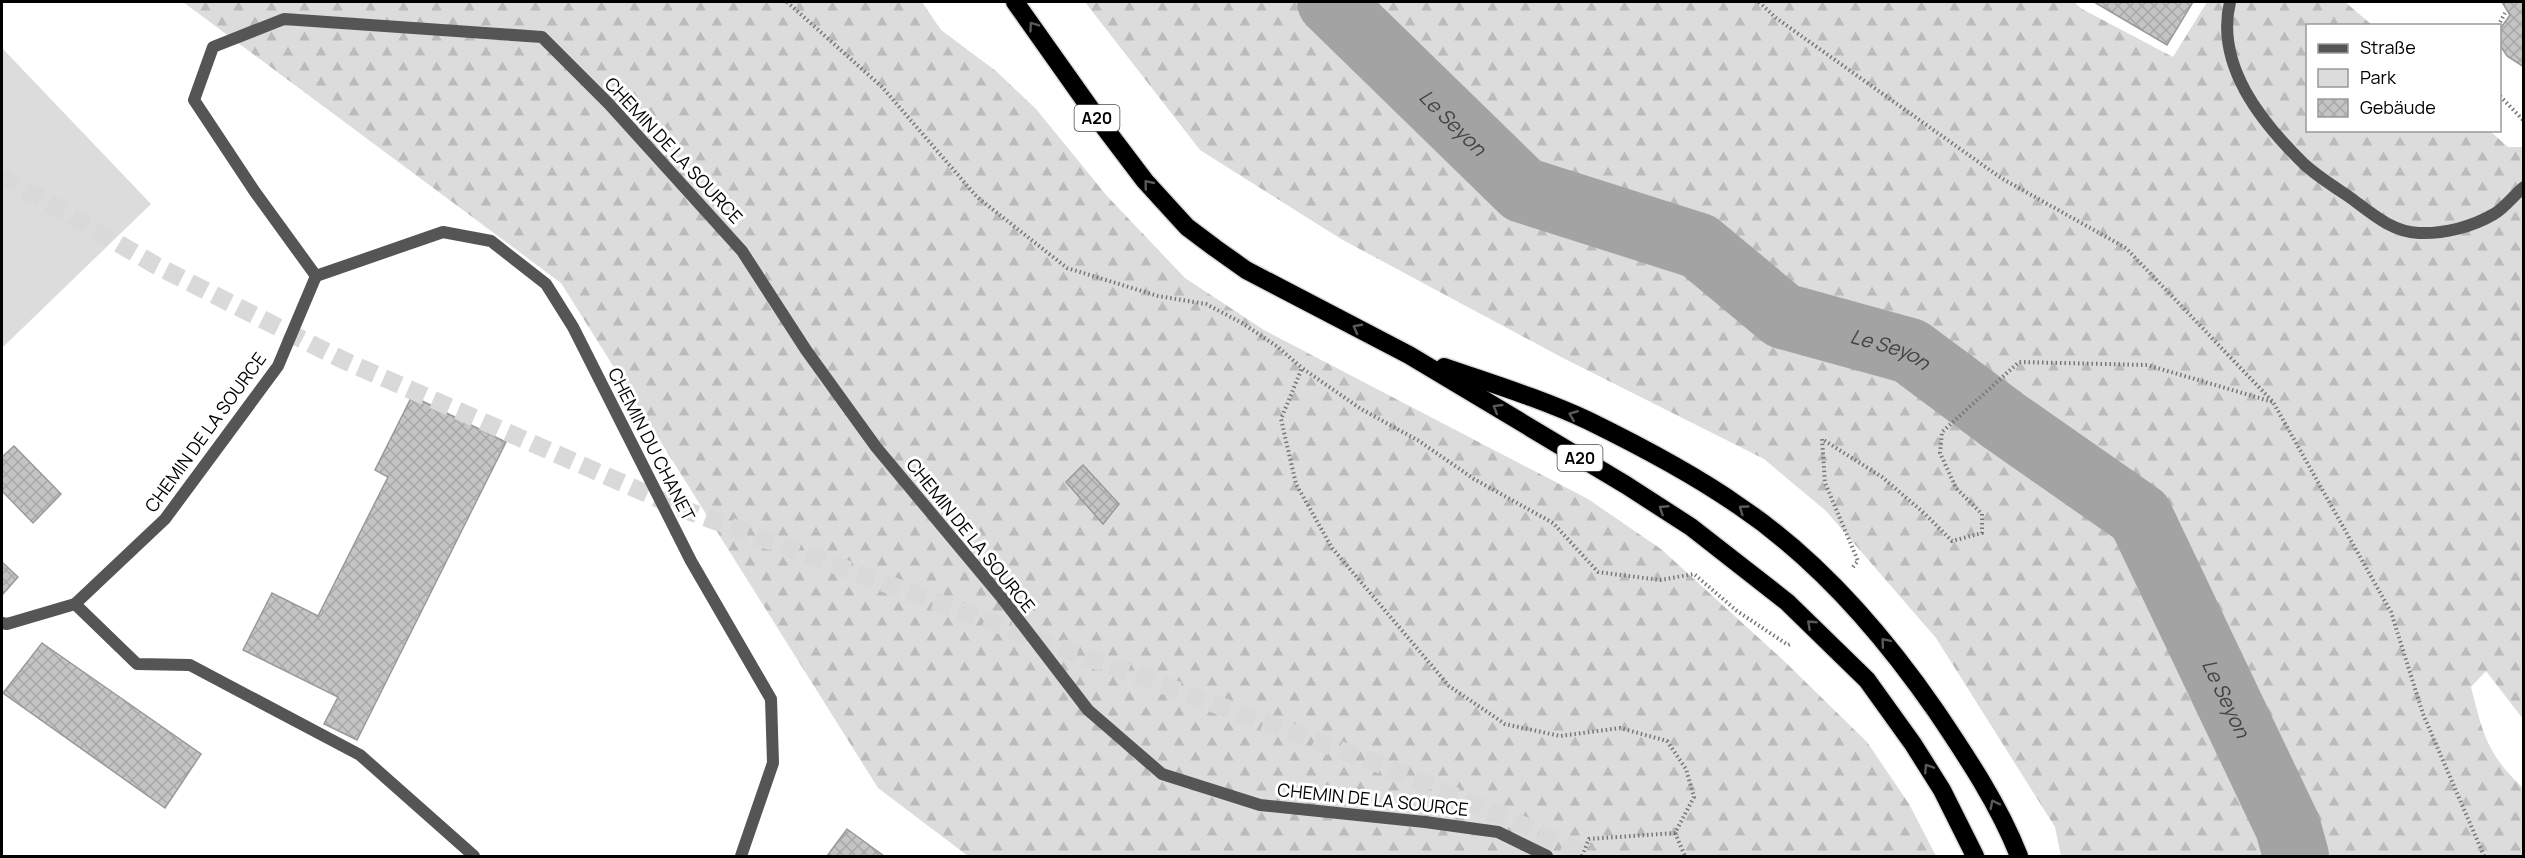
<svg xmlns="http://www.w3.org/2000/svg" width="2525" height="858" font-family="Manrope,sans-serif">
  <defs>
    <pattern id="forest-firs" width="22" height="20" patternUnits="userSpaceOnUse" patternTransform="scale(1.5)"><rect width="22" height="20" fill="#dcdcdc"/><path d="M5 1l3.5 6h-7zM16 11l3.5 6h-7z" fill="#bbb"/></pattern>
    <pattern id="building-cross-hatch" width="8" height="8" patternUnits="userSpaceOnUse" patternTransform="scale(1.5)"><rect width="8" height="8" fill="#c4c4c4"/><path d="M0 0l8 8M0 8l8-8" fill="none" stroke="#a7a7a7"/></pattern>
  </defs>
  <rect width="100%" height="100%" fill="#fff"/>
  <polygon fill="#dcdcdc" points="2,48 151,204 2,348"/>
  <g fill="url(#forest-firs)">
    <polygon points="183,2 922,2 941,30 996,71 1036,109 1107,196 1185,278 1264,330 1588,499 1661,549 1782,659 1867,742 1909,804 1936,856 968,856 878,788 561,283"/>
    <path d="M1085,2H2074L2082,9L2173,57L2207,2H2345L2372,25L2308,26V130L2490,131L2508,147H2523V719L2486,671L2471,687C2483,734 2487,754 2523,788V856H2061L2055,827L1936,638L1826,511L1764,459L1563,358L1341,239L1200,150Z"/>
  </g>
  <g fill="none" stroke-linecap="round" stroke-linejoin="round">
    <path stroke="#a3a3a3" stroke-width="66" id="s1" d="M1330,2L1523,190L1699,246L1783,316L1910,351L2004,421L2140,516L2288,827L2296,856"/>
  </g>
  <g fill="url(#building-cross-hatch)" stroke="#999" stroke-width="1.5">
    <polygon points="2094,2 2193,2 2167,45"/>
    <polygon points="2502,2 2524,2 2524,67 2507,56 2500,45 2500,29 2510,15"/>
    <polygon points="412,396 506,442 357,740 324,724 338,697 243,650 272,593 318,616 388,477 375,470"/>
    <polygon points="14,446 61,494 33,523 2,491 2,457"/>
    <polygon points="1083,465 1119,504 1103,524 1066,482"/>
    <polygon points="2,562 18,577 2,595"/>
    <polygon points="42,643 201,754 165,808 3,693"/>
    <polygon points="847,829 884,856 827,856"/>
  </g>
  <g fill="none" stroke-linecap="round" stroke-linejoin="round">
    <polyline stroke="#d9d9d9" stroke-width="18" stroke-dasharray="18 9" stroke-linecap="butt" points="2,176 157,266 343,360 677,507 1384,766 1525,826 1588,856"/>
    <g stroke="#dbdbdb" stroke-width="21">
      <g id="highway">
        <polyline points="1015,2 1095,115 1145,181 1187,227 1215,248 1246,270 1409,355 1626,485 1691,527 1787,602 1867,680 1913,744 1942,790 1975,856"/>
        <path d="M1444,367C1493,384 1542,399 1589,421C1640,446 1692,473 1739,506C1818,559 1882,633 1936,711C1967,757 1999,805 2019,856"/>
      </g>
    </g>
    <g stroke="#777" stroke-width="4" stroke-dasharray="1.5 3" stroke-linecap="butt">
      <polyline points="787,2 882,87 977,197 1067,268 1158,296 1206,304 1242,323 1278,347 1302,368"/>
      <polyline points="1759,2 1776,18 2001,178 2126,248 2273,402 2391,612 2423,714 2484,856"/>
      <polyline points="2498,26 2505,13"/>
      <polyline points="2500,96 2524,121"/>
      <polyline points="1853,567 1858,561 1825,483 1822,439 1882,477 1924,513 1952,541 1982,533 1982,514 1956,488 1940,453 1942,432 2019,362 2147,365 2273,402"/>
      <polyline points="1675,833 1685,856"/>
      <polyline points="1582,856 1589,839 1675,833 1694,797 1686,769 1667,741 1620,728 1560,736 1505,724 1449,686 1332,548 1296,484 1281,419 1302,368 1361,409 1419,441 1474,479 1553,523 1598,572 1660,580 1694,574 1737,611 1788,645 1791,644"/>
    </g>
    <g stroke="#555" stroke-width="12">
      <path d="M2230,2C2215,65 2261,122 2304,164C2317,176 2333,186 2348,196C2370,212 2391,232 2419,233C2444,234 2472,227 2494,214C2505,208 2514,195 2524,187"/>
      <polyline points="316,276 443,232 491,241 546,284 573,327 691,561 771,699 773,763 741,856"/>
      <polyline points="75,604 165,519 278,366 316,276 255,192 194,100 213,47 284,19 542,37 609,104 742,251 806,350 876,447 1002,598 1088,710 1162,774 1260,805 1425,822 1498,832 1547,856"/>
      <polyline points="2,623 7,624 75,604 137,664 190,665 360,755 474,856"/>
    </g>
    <use href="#highway" stroke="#000" stroke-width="18"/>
  </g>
  <defs><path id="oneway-chevron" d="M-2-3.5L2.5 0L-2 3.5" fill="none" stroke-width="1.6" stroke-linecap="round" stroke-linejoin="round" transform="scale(1.5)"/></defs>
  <g stroke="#595959">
    <use href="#oneway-chevron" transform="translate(1033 26) rotate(-125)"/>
    <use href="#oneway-chevron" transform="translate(1148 184) rotate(-129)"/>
    <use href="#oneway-chevron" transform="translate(1357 328) rotate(-152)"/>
    <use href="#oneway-chevron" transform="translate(1497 408) rotate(-149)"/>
    <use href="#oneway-chevron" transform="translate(1573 415) rotate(-158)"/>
    <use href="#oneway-chevron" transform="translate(1663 509) rotate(-147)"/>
    <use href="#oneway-chevron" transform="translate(1743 509) rotate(-144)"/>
    <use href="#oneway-chevron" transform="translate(1811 624) rotate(-137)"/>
    <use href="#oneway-chevron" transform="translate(1885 642) rotate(-130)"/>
    <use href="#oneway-chevron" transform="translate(1928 768) rotate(-123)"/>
    <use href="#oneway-chevron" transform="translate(1994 804) rotate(-117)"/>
  </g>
  <g text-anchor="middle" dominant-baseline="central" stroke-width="6" stroke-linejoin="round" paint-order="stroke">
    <g fill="#fff" stroke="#4c4c4c" stroke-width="1.5">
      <rect x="1074.5" y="105" width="45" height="26" rx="4.5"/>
      <rect x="1557.5" y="445" width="45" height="26" rx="4.5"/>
    </g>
    <g font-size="16" font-weight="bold" fill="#000">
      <text x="1097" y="118">A20</text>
      <text x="1580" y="458">A20</text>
    </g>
    <g font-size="18" fill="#000" stroke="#fff">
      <text transform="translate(674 150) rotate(47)">CHEMIN DE LA SOURCE</text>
      <text transform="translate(205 432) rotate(-54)">CHEMIN DE LA SOURCE</text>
      <text transform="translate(652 444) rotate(63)">CHEMIN DU CHANET</text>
      <text transform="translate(971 535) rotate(51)">CHEMIN DE LA SOURCE</text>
      <text transform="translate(1373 799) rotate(6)">CHEMIN DE LA SOURCE</text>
    </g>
    <g font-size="20" font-style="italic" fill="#444" stroke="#fff">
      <text stroke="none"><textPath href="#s1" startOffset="172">Le Seyon</textPath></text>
      <text stroke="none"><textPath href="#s1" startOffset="676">Le Seyon</textPath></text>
      <text stroke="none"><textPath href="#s1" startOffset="1180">Le Seyon</textPath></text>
    </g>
  </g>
  <rect width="2525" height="858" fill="none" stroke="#000000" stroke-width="6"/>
  <rect x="2306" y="24" width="195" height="108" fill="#ffffff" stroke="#999999" stroke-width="1.5"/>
  <rect x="2318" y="44" width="30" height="9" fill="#555555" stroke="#999999" stroke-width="1.5"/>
  <text x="2360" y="54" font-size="18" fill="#000000">Straße</text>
  <rect x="2318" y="69" width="30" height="18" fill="#dcdcdc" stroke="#999999" stroke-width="1.5"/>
  <text x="2360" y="84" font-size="18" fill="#000000">Park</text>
  <rect x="2318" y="99" width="30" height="18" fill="url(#building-cross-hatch)" stroke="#999999" stroke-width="1.5"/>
  <text x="2360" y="114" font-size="18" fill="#000000">Gebäude</text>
</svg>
